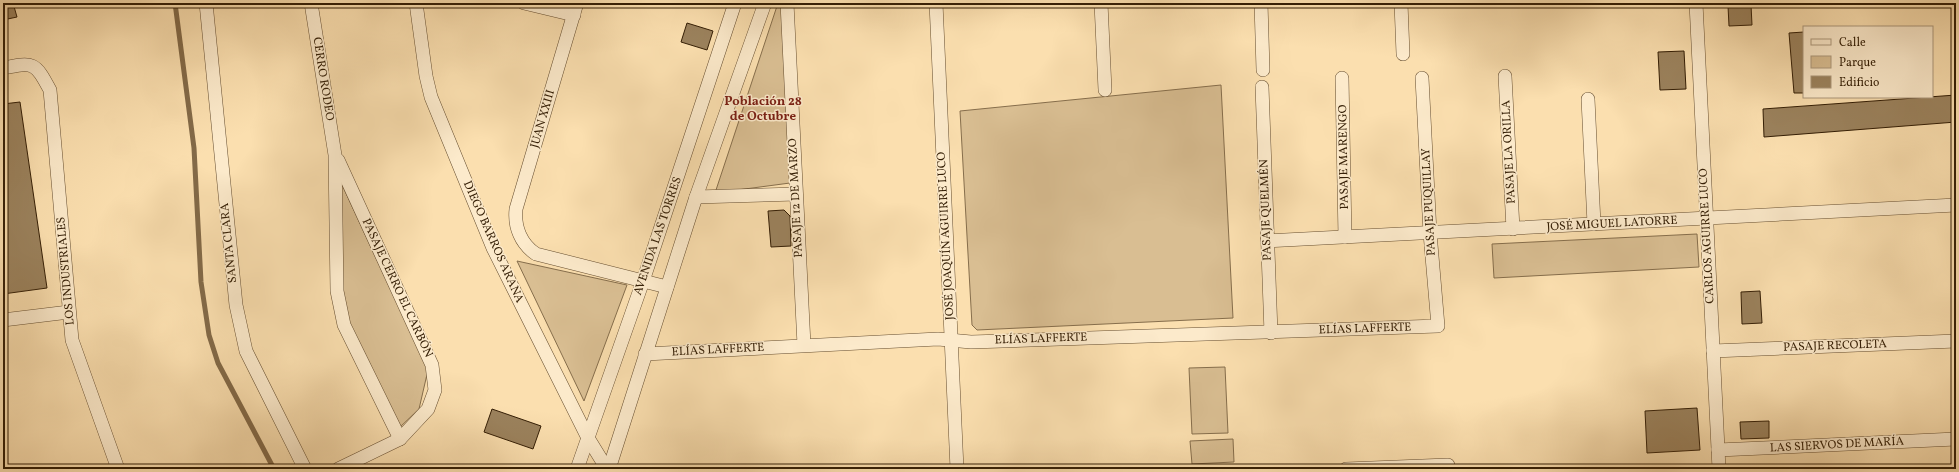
<svg xmlns="http://www.w3.org/2000/svg" width="1959" height="472" font-family="Vollkorn,serif">
  <rect width="100%" height="100%" fill="#fbdfaf"/>
  <filter id="stains"><feTurbulence type="fractalNoise" baseFrequency=".005" numOctaves="4"/><feColorMatrix values="0 0 0 0 .2 0 0 0 0 .09 0 0 0 0 .02 0 0 0 .5 -.17"/></filter>
  <radialGradient id="worn" r=".72"><stop offset=".6" stop-color="#630" stop-opacity="0"/><stop offset="1" stop-color="#630" stop-opacity=".3"/></radialGradient>
  <g fill="#d9be92" stroke="#866e4c">
    <polygon points="778,3 781,3 790,183 715,193"/>
    <polygon points="1221,85 1233,318 977,330 972,325 960,111"/>
    <polygon points="338,176 428,370 419,409 399,428 348,322 340,290"/>
    <polygon points="1697,234 1699,267 1494,278 1492,244"/>
    <polygon points="517,261 627,285 584,401"/>
    <polygon points="1225,367 1228,433 1192,434 1189,368"/>
    <polygon points="1233,439 1234,462 1192,464 1190,441"/>
  </g>
  <g fill="none" stroke-linecap="round" stroke-linejoin="round">
    <polyline stroke="#836a48" stroke-width="5" points="175,3 194,148 201,282 209,335 218,363 274,469"/>
  </g>
  <g fill="#9b825d" stroke="#341e05">
    <polygon points="3,3 13,3 17,17 3,20"/>
    <polygon points="1751,5 1752,25 1729,26 1728,6"/>
    <polygon points="687,23 713,31 707,50 681,42"/>
    <polygon points="1804,32 1804,93 1794,93 1789,33"/>
    <polygon points="1684,51 1686,89 1660,90 1658,52"/>
    <polygon points="1956,95 1956,122 1764,137 1763,109"/>
    <polygon points="20,102 47,288 3,294 3,104"/>
    <polygon points="784,210 790,216 791,246 771,247 768,211"/>
    <polygon points="1760,291 1762,323 1742,324 1741,292"/>
    <polygon points="1697,408 1700,450 1647,453 1645,411"/>
    <polygon points="492,409 541,426 533,449 484,432"/>
    <polygon points="1769,421 1769,438 1741,439 1740,422"/>
  </g>
  <g fill="none" stroke-linecap="round" stroke-linejoin="round">
    <g stroke="#664e30" stroke-width="14">
      <g id="street">
        <polyline points="206,3 236,305 246,351 305,469"/>
        <polyline points="311,3 335,155 337,291 344,325 400,439"/>
        <polyline points="416,3 426,76 431,97 493,248 588,438 607,469"/>
        <polyline points="524,3 574,15"/>
        <path d="M577,3L516,209C514,227 521,244 536,254L667,287"/>
        <polyline points="787,3 804,345"/>
        <polyline points="936,3 957,469"/>
        <polyline points="1101,3 1105,90"/>
        <polyline points="1261,3 1263,70"/>
        <polyline points="1401,3 1403,54"/>
        <polyline points="1696,3 1719,469"/>
        <path d="M3,68C34,62 35,62 50,90L72,340L118,469"/>
        <polyline points="1505,76 1513,229"/>
        <polyline points="1342,78 1345,237"/>
        <polyline points="1262,87 1271,333"/>
        <polyline points="1588,99 1594,224"/>
        <polyline points="338,160 432,365 435,390 428,409 400,439 338,469"/>
        <polyline points="696,197 796,194"/>
        <polyline points="1267,241 1956,205"/>
        <polyline points="3,320 69,312"/>
        <polyline points="1713,351 1956,341"/>
        <polyline points="645,354 938,339 971,342 1438,326 1430,233 1422,78"/>
        <polyline points="1718,450 1956,439"/>
        <polyline points="577,469 643,281 735,3"/>
        <polyline points="609,469 696,197 765,3"/>
        <polyline points="1346,469 1448,465"/>
      </g>
    </g>
    <use href="#street" stroke="#fceacb" stroke-width="13"/>
  </g>
  <g text-anchor="middle" dominant-baseline="central" stroke-width="3" stroke-linejoin="round" paint-order="stroke">
    <g font-size="12" fill="#341e05" stroke="#fceacb">
      <text transform="translate(323 79) rotate(81)">CERRO RODEO</text>
      <text transform="translate(543 119) rotate(-74)">JUAN XXIII</text>
      <text transform="translate(1509 152) rotate(-93)">PASAJE LA ORILLA</text>
      <text transform="translate(1344 157) rotate(-91)">PASAJE MARENGO</text>
      <text transform="translate(796 198) rotate(-93)">PASAJE 12 DE MARZO</text>
      <text transform="translate(1429 202) rotate(-93)">PASAJE PUQUILLAY</text>
      <text transform="translate(1266 210) rotate(-92)">PASAJE QUELMÉN</text>
      <text transform="translate(1612 224) rotate(-3)">JOSÉ MIGUEL LATORRE</text>
      <text transform="translate(658 236) rotate(-71)">AVENIDA LAS TORRES</text>
      <text transform="translate(946 236) rotate(-93)">JOSÉ JOAQUÍN AGUIRRE LUCO</text>
      <text transform="translate(1707 236) rotate(-93)">CARLOS AGUIRRE LUCO</text>
      <text transform="translate(493 242) rotate(66)">DIEGO BARROS ARANA</text>
      <text transform="translate(229 243) rotate(-96)">SANTA CLARA</text>
      <text transform="translate(66 271) rotate(-95)">LOS INDUSTRIALES</text>
      <text transform="translate(397 288) rotate(65)">PASAJE CERRO EL CARBÓN</text>
      <text transform="translate(1365 329) rotate(-2)">ELÍAS LAFFERTE</text>
      <text transform="translate(1041 339) rotate(-2)">ELÍAS LAFFERTE</text>
      <text transform="translate(1835 346) rotate(-2)">PASAJE RECOLETA</text>
      <text transform="translate(718 350) rotate(-3)">ELÍAS LAFFERTE</text>
      <text transform="translate(1837 445) rotate(-3)">LAS SIERVOS DE MARÍA</text>
    </g>
    <g font-size="13" font-weight="bold" fill="#7a1f14" stroke="#fceacb">
      <text x="763" y="102">Población 28<tspan x="763" dy="15">de Octubre</tspan></text>
    </g>
  </g>
  <rect width="1959" height="472" fill="none" stroke="#fbdfaf" stroke-width="16"/>
  <rect x="4" y="4" width="1951" height="464" fill="none" stroke="#341e05" stroke-width="2"/>
  <rect x="8" y="8" width="1943" height="456" fill="none" stroke="#341e05"/>
  <rect x="1803" y="26" width="130" height="72" fill="#fceacb" stroke="#ac987c"/>
  <rect x="1811" y="39" width="20" height="6" fill="#fceacb" stroke="#ac987c"/>
  <text x="1839" y="46" font-size="12" fill="#341e05">Calle</text>
  <rect x="1811" y="56" width="20" height="12" fill="#d9be92" stroke="#ac987c"/>
  <text x="1839" y="66" font-size="12" fill="#341e05">Parque</text>
  <rect x="1811" y="76" width="20" height="12" fill="#9b825d" stroke="#ac987c"/>
  <text x="1839" y="86" font-size="12" fill="#341e05">Edificio</text>
  <rect width="100%" height="100%" filter="url(#stains)"/>
  <rect width="100%" height="100%" fill="url(#worn)"/>
</svg>
